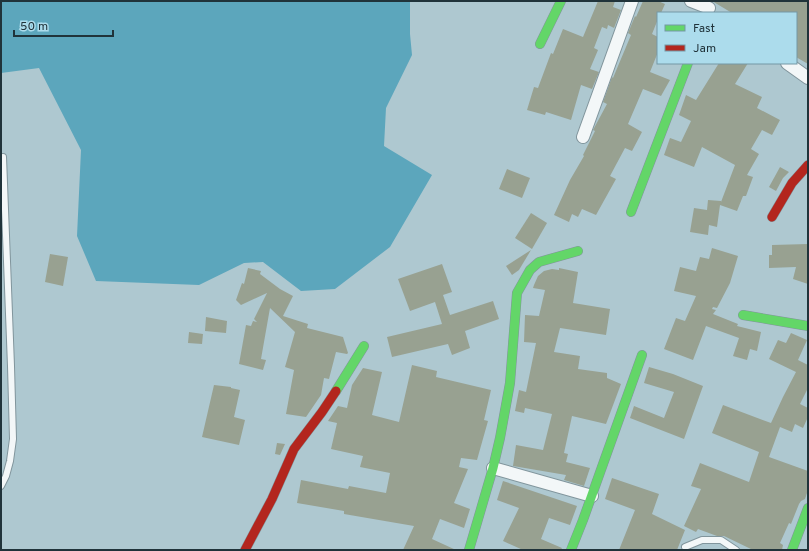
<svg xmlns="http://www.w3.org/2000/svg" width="809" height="551" font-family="Overpass,sans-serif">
  <rect width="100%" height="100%" fill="#aec8d0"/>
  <polygon fill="#5ca6bc" points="1,1 410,1 410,34 412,55 386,108 384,146 432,175 390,247 335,289 301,291 263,262 244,263 199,285 96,281 77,236 81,150 39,68 1,73"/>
  <g fill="#98a191">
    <polygon points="598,1 615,1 613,7 621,10 614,28 608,25 607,29 602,27 594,48 598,50 590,69 599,72 592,89 581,85 571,120 546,112 545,115 527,110 534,87 538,88 551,53 553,54 563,29 583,37"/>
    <polygon points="643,1 658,1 665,4 661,13 658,13 658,19 652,34 658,37 658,52 650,72 670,80 661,96 643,89 628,124 642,132 632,151 625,148 610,176 616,179 596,215 582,209 578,217 572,214 569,222 554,215 570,180 584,156 583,155 595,131 593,130 607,104 603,102 612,77 613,78 631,35 628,33 635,16 636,17"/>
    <polygon points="712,1 808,1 808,64 796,57 796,13 732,13"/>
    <polygon points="719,63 748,63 735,84 762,97 757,108 780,120 772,135 762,130 751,149 759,154 747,175 753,177 746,196 743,196 737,211 720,205 717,227 709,225 708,235 690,232 694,208 707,210 708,200 721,201 721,202 735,165 702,147 694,167 664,155 670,138 681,142 691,121 679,115 686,95 696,100"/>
    <polygon points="780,167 789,172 783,178 776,191 769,187"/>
    <polygon points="507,169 530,178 522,198 499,189"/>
    <polygon points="531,213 547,223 532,249 515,238"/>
    <polygon points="808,244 808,284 793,279 796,267 769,268 769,255 772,255 772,245"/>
    <polygon points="712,248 738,256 730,283 717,308 713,307 712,309 716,310 713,314 738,324 737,326 761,332 757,351 750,349 747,360 733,356 739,338 706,326 693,360 664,349 676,318 685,321 696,296 674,291 680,267 696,271 700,257 709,259"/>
    <polygon points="531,250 519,270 512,275 506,266"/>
    <polygon points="50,254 68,257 63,286 45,282"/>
    <polygon points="442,264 452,292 443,295 450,315 493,301 499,319 465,331 470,348 452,355 448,344 392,357 387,337 442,324 435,302 410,311 398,279"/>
    <polygon points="248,268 261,271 260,274 280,289 293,296 283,316 308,324 307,328 343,337 348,353 347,354 336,352 329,379 324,378 321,395 306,417 286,414 294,370 285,367 295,332 270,308 261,359 266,360 263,370 239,364 246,325 251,326 253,321 257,322 254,319 267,293 241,305 236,300 242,283 244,284"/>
    <polygon points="559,268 578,272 573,303 610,309 606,335 560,328 554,352 580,356 578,369 607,373 607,378 621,384 606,424 572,416 564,453 568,454 566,462 590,468 584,486 564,480 566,475 513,466 516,445 543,450 552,414 525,408 524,413 515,411 519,390 526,392 536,343 524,342 525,315 539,316 545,290 533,288 534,285 538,276 544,271 552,269 559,270"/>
    <polygon points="206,317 227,321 226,333 205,331"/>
    <polygon points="189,332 203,334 202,344 188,343"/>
    <polygon points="791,333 807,340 798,360 808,365 808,388 800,404 808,408 808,417 803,428 795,424 792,432 780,427 769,457 808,471 808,490 805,499 801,501 799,504 791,524 789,523 780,543 783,545 782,550 753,550 724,536 717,536 698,529 696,532 684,526 701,489 691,486 700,463 749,482 759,452 712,433 723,405 771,423 783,397 796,372 769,359 778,340 786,343"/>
    <polygon points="412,365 437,371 436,377 491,390 484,420 488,421 477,460 461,458 459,467 468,469 454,503 470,509 464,528 440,519 432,539 456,550 403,550 414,526 344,514 344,511 297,503 301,480 348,489 349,486 386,493 390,473 360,467 363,456 331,449 337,423 328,421 338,406 347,408 352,385 363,368 382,372 372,415 399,422"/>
    <polygon points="649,367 673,374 703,386 684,439 630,418 634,406 664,418 674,392 644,383"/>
    <polygon points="214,385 231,387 231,388 240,390 234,417 245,420 239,445 202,437"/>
    <polygon points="277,443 285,444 280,455 275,454"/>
    <polygon points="612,478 659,494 652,514 685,530 677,550 619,550 635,510 605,499"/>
    <polygon points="503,481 577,506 570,525 549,518 541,539 562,548 561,550 523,550 503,541 519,508 497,500"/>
  </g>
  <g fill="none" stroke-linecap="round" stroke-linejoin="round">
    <g stroke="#81959c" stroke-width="8">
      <g id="lane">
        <polyline points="1,486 6,476 10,461 13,439 11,366 3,157"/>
        <polyline points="685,547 702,540 721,540 736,550"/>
      </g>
    </g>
    <g stroke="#81959c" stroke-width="14">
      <g id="street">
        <polyline points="691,1 709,8"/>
        <polyline points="787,63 808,78"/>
        <polyline points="583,137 632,1"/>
        <polyline points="493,468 592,496"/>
      </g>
    </g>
    <g stroke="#81959c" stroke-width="10">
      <g id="fast">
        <polyline points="540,44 561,1"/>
        <polyline points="631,212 688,63"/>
        <polyline points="743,315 808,326"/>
        <polyline points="336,391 364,346"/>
        <polyline points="469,550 493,468 500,438 510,383 517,293 530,270 539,262 578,251"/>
        <polyline points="571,550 583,520 642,355"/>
        <polyline points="792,550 808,508"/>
      </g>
    </g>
    <g stroke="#81959c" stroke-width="10">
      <g id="jam">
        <polyline points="772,217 792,183 808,165"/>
        <polyline points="245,550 272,499 294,449 322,412 336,391"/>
      </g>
    </g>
    <use href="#lane" stroke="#f3f7f8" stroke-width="6"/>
    <use href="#street" stroke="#f3f7f8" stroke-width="12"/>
    <use href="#fast" stroke="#63d668" stroke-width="9"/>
    <use href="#jam" stroke="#b3261e" stroke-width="9"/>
  </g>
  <rect width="809" height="551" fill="none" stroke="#20333a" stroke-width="4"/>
  <rect x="657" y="12" width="140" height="52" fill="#acdcec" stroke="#7498a5"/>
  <rect x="665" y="25" width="20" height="6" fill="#63d668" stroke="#7498a5"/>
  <text x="693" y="32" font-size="12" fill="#20333a">Fast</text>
  <rect x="665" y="45" width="20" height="6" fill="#b3261e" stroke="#7498a5"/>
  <text x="693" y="52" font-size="12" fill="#20333a">Jam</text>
  <path d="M14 30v6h99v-6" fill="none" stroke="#20333a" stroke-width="2"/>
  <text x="20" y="30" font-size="12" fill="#20333a" stroke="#acdcec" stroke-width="3" paint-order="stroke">50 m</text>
</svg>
